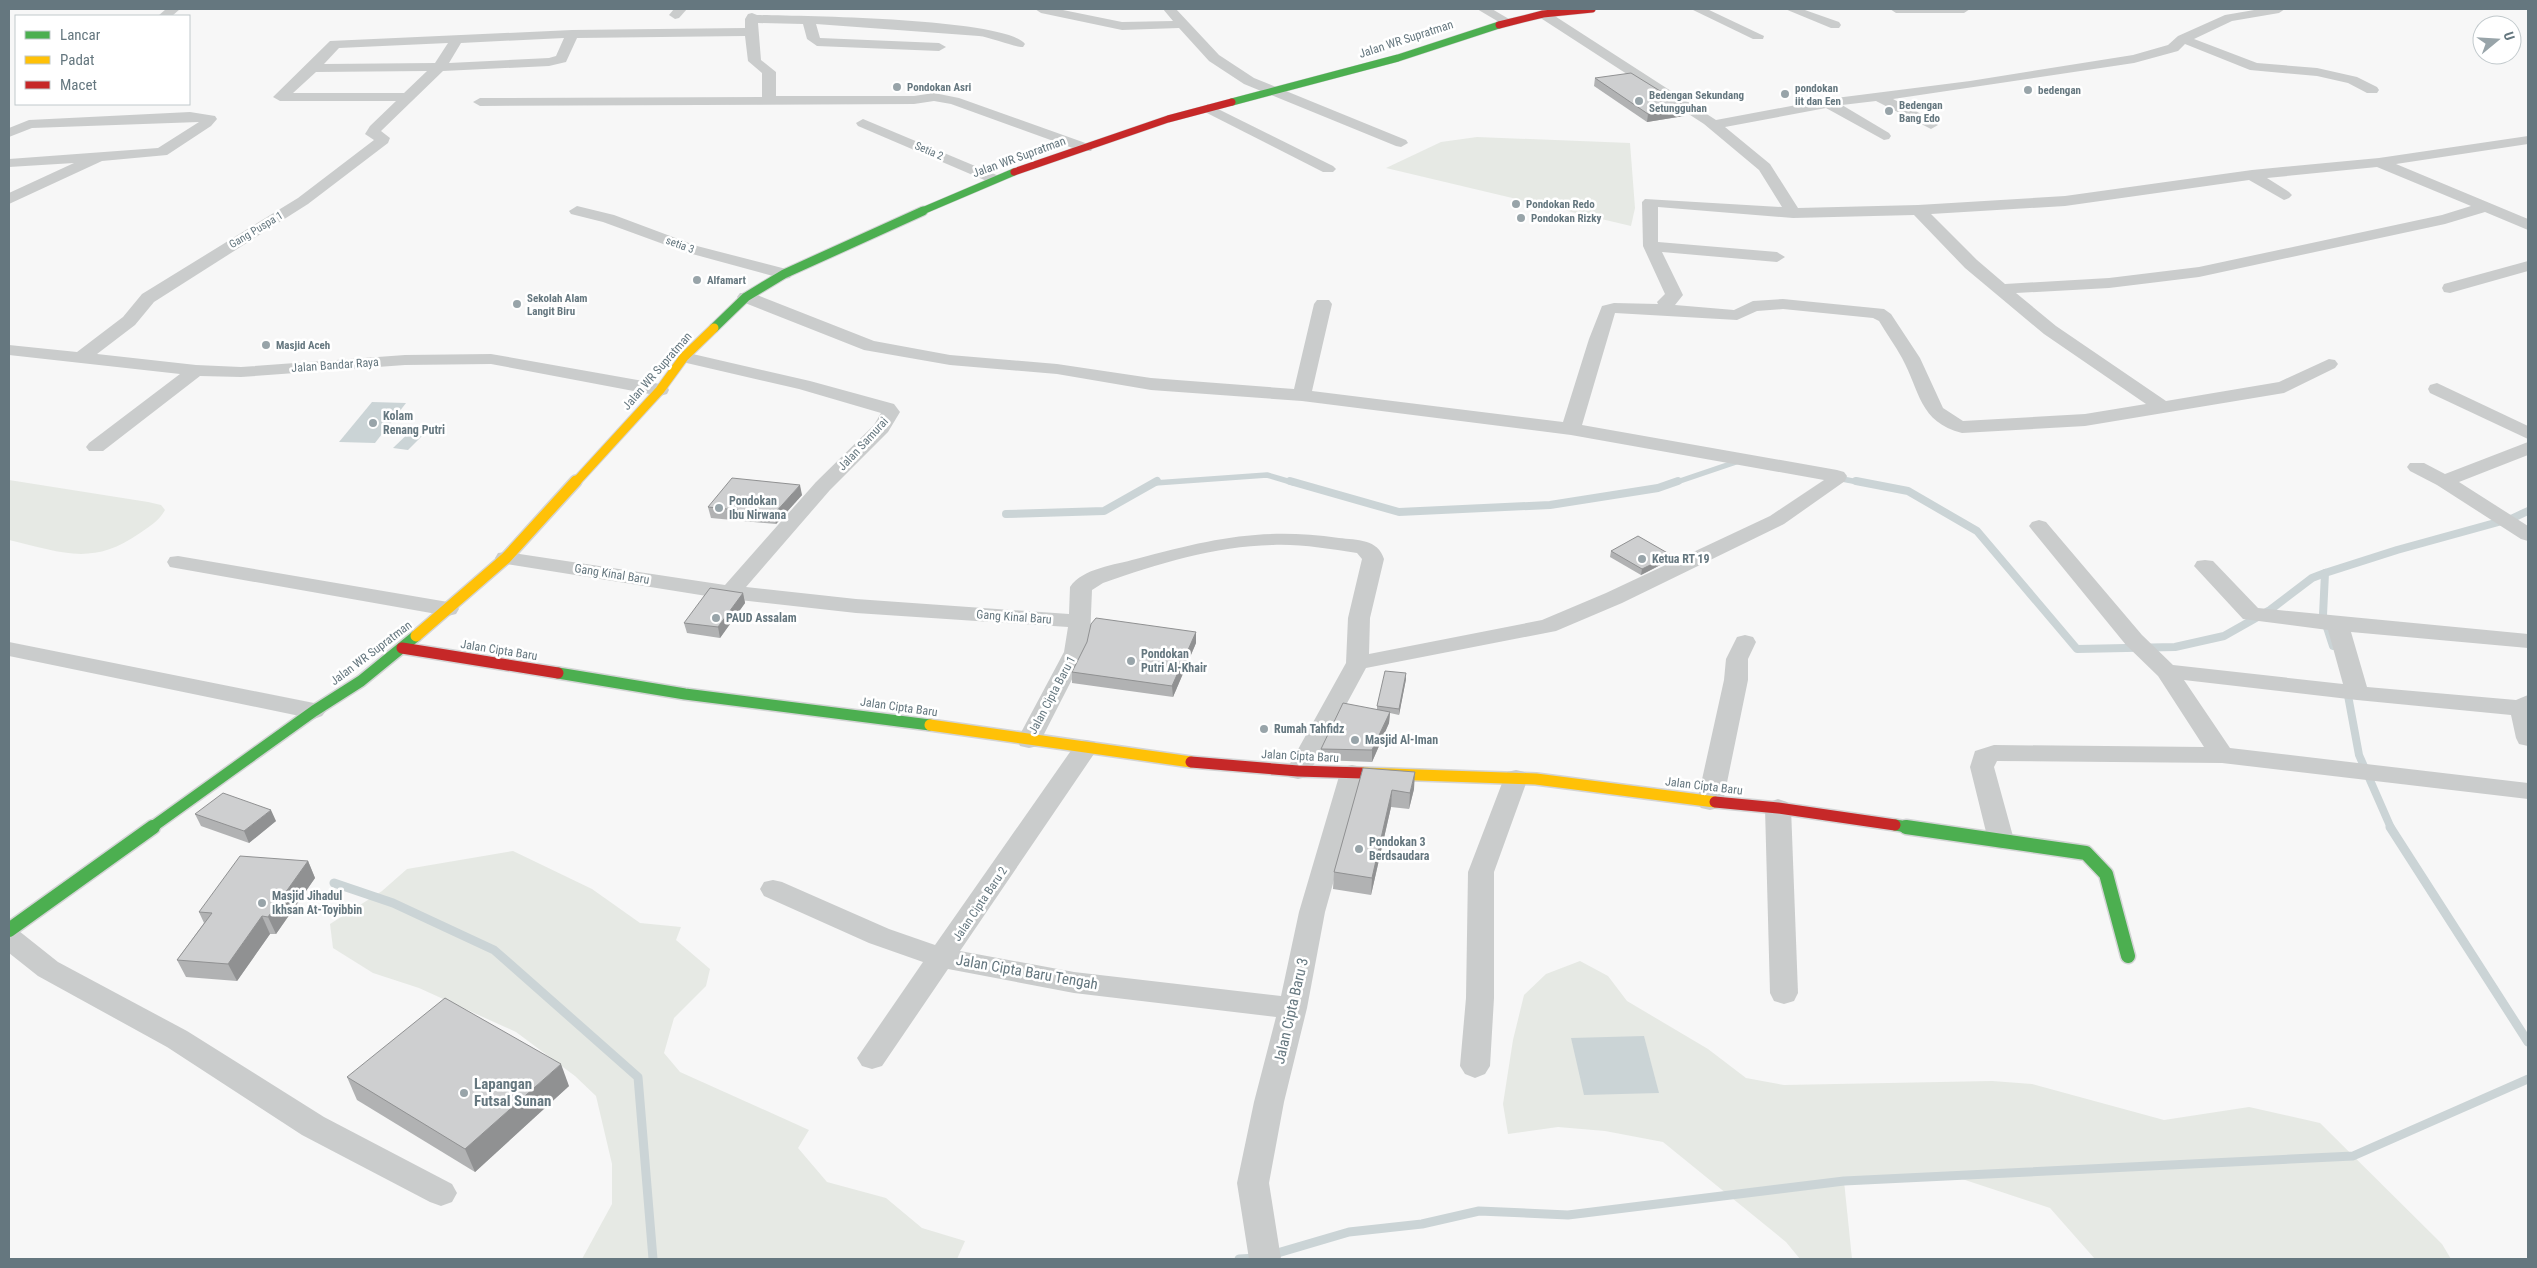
<svg xmlns="http://www.w3.org/2000/svg" width="2537" height="1268" font-family="'Roboto Condensed',sans-serif">
  <rect width="100%" height="100%" fill="#f7f7f7"/>
  <g fill="#e6e9e4">
    <polygon points="1477,137 1630,143 1635,208 1631,226 1386,168 1441,142"/>
    <path d="M9,480L148,502L161,505L165,510C159,521 150,526 140,533C92,567 61,552 9,540Z"/>
    <polygon points="513,851 592,889 640,923 681,927 676,940 710,969 706,986 674,1018 664,1053 680,1072 809,1130 798,1148 827,1182 886,1198 922,1228 965,1241 957,1259 582,1259 612,1204 612,1164 596,1096 575,1076 516,1032 419,988 373,973 333,948 330,924 382,891 407,869"/>
    <polygon points="1580,961 1608,976 1627,1001 1708,1049 1746,1078 1784,1085 1992,1081 2032,1084 2164,1120 2249,1107 2320,1123 2442,1244 2451,1259 2095,1259 2050,1208 1953,1176 1844,1181 1852,1259 1800,1259 1786,1242 1663,1142 1605,1131 1558,1127 1508,1134 1503,1104 1513,1040 1524,995 1546,974"/>
  </g>
  <g fill="#cbd4d6">
    <polygon points="372,402 406,403 375,443 339,442"/>
    <polygon points="416,426 431,427 408,450 393,448"/>
    <polygon points="1644,1036 1659,1093 1584,1095 1571,1038"/>
  </g>
  <g fill="none" stroke-linecap="round" stroke-linejoin="round">
    <g stroke="#cbd4d6" stroke-width="5.5">
      <polyline points="1837,478 1863,483"/>
      <polyline points="1155,483 1267,475 1294,483"/>
      <polyline points="1674,483 1739,461"/>
    </g>
    <g stroke="#cbd4d6" stroke-width="8">
      <polyline points="1290,481 1399,512 1550,505 1658,488 1678,481"/>
      <polyline points="1856,481 1908,491 1977,531 2077,649 2175,647 2224,636 2270,610 2312,578 2325,573"/>
      <polyline points="1006,514 1104,511 1157,481"/>
      <polyline points="2333,646 2323,615 2325,573 2397,550 2513,518 2528,511"/>
      <polyline points="2347,690 2359,755 2391,828"/>
    </g>
    <g stroke="#cbd4d6" stroke-width="9">
      <polyline points="2390,827 2528,1042"/>
      <polyline points="334,883 393,903 494,950 638,1077 653,1259"/>
      <polyline points="1271,1255 1349,1232 1422,1224 1479,1211 1568,1215 1844,1181 2353,1156 2528,1079"/>
      <polyline points="1239,1259 1257,1258"/>
    </g>
    <g stroke="#d3d4d5" stroke-width="8">
      <g id="fast-far3">
        <polyline points="1232,102 1398,58 1499,25"/>
        <polyline points="920,212 1014,172"/>
      </g>
    </g>
    <g stroke="#d3d4d5" stroke-width="11">
      <polyline id="fast-far2" points="714,328 746,297 784,274 923,211"/>
    </g>
    <g stroke="#d3d4d5" stroke-width="14">
      <g id="fast-far1">
        <polyline points="558,673 685,694 930,725"/>
        <polyline points="1895,825 1914,828"/>
        <polyline points="151,828 314,711 361,681 416,636"/>
      </g>
    </g>
    <g stroke="#d3d4d5" stroke-width="17">
      <g id="fast">
        <polyline points="1906,827 2086,853 2106,874 2128,956"/>
        <polyline points="9,930 153,827"/>
      </g>
    </g>
    <g stroke="#d3d4d5" stroke-width="11">
      <polyline id="slow-far1" points="575,483 660,390 684,357 714,328"/>
    </g>
    <g stroke="#d3d4d5" stroke-width="14">
      <g id="slow">
        <polyline points="416,636 506,558 576,481"/>
        <polyline points="930,725 1191,762"/>
        <polyline points="1362,773 1536,779 1715,802"/>
      </g>
    </g>
    <g stroke="#d3d4d5" stroke-width="8">
      <g id="jam-far1">
        <polyline points="1499,25 1543,14 1592,9"/>
        <polyline points="1014,172 1168,119 1232,102"/>
      </g>
    </g>
    <g stroke="#d3d4d5" stroke-width="14">
      <g id="jam">
        <polyline points="402,648 558,673"/>
        <polyline points="1191,762 1298,771 1362,773"/>
        <polyline points="1715,802 1778,808 1895,825"/>
      </g>
    </g>
    <g fill="#cacccc" fill-rule="evenodd">
      <polygon points="166,9 180,9 172,16 158,16"/>
      <polygon points="674,9 687,9 679,18 675,19 669,15"/>
      <polygon points="1035,9 1058,9 1122,22 1173,21 1163,9 1176,9 1219,55 1254,78 1406,140 1408,143 1401,147 1396,146 1244,84 1209,61 1179,28 1122,30 1041,13"/>
      <polygon points="1477,9 1492,9 1514,22 1512,25 1504,25"/>
      <polygon points="1691,9 1707,9 1764,36 1763,39 1753,39"/>
      <polygon points="1785,9 1802,9 1839,22 1841,25 1839,28 1831,28"/>
      <polygon points="1890,9 1970,9 1964,13 1896,13"/>
      <path d="M2260,9H2285L2279,13L2232,21L2194,39L2257,63L2317,68L2357,77L2377,87L2379,90L2377,93H2367L2348,83L2317,76L2250,70L2185,44L2178,51L2134,63L1893,99L1936,122L1938,125L1931,129L1876,101L1842,105L1889,133L1891,136L1889,139L1884,140L1826,108L1725,127L1770,164L1798,208L1918,205L2065,196L2252,170L2379,158L2528,136V144L2396,164L2528,219V230L2485,212L2445,224L2199,277L2109,288L2016,293L2056,326L2166,401L2279,382L2329,359L2335,360L2338,364L2335,368L2284,393L2085,426L1962,433C1919,422 1920,391 1902,358C1895,345 1886,333 1879,321L1873,318L1783,309L1757,311L1737,320L1615,313L1582,425L1837,470L1844,472L1847,476L1845,481L1784,524L1622,603L1556,631L1366,668L1307,777L1298,779L1289,777L1286,771L1346,663L1348,618L1362,559L1357,553C1329,549 1301,544 1273,545C1216,546 1157,564 1103,583L1092,590L1090,638L1086,652L1041,740L1038,746L1029,748L1020,746L1017,740L1064,652L1068,627L856,613L713,597L506,564L498,563L495,558L498,553L506,552L725,585L816,482L874,425L881,413L799,389L678,361L675,357L678,353L684,352L810,381L894,404L900,412L888,432L830,490L746,587L856,599L1069,614L1070,587C1083,568 1115,565 1136,559C1211,539 1261,527 1339,538C1357,540 1378,539 1384,559L1370,618L1369,654L1542,620L1606,593L1770,516L1824,480L1571,435L1302,401L1151,390L1057,374L950,365L864,350L740,301L737,297L740,293H752L874,341L950,355L1057,364L1151,378L1294,389L1314,304L1317,300H1329L1332,304L1312,391L1563,422L1589,339L1602,306L1614,303L1658,304L1657,302L1665,294L1643,246L1642,202L1645,199L1782,207L1759,170L1704,124L1539,17L1537,14L1539,11H1547L1716,120L1828,99L1970,81L2133,55L2168,45L2178,36L2225,15ZM2377,167L2471,206L2442,215L2199,267L2109,278L2005,284L1977,260L1931,214L2065,206L2249,180L2284,200L2289,198L2292,195L2289,192L2267,178ZM1658,207L1793,218L1914,215L1965,268L2044,334L2146,404L2085,414L1963,421L1943,408L1920,358L1891,314L1884,309L1783,299L1753,301L1734,310L1675,305L1683,295L1662,252L1777,262L1785,257L1777,252L1658,242Z"/>
      <path d="M752,13L757,15C798,16 1005,18 1025,44L1023,47C1017,48 990,37 979,36L816,24L820,38L939,43L946,47L939,51L817,46L807,39L803,24L758,23L761,60L776,72V96H914L934,93L959,98L1091,145L1093,148L1091,151H1081L951,104L934,101L914,104L480,106L473,102L480,98L762,97V73L748,61L745,36L577,38L566,62L549,66L443,71L381,131L390,138L388,143L308,204L154,302L135,325L97,354L196,365L241,367L405,355L491,354L660,384L667,386L669,390L667,394L660,396L491,364L405,365L241,377L200,376L103,451H89L86,447L89,443L180,374L9,355V345L77,352L123,317L142,294L298,198L374,140L365,134L370,126L396,101H280L273,97L330,41L572,30L745,28V19L748,14ZM564,38L556,56L549,58L449,63L461,43ZM448,43L435,63L324,64L339,48ZM427,71L404,93H293L316,72Z"/>
      <polygon points="1208,104 1333,166 1336,169 1333,172 1323,172 1203,111 1201,108"/>
      <polygon points="190,112 215,116 217,119 211,126 167,155 102,161 9,204 9,193 74,163 9,167 9,159 158,148 199,122 32,128 9,137 9,128 29,120"/>
      <polygon points="863,119 999,176 1002,179 999,182 989,182 858,126 856,123"/>
      <polygon points="577,206 614,215 697,246 790,270 792,274 790,278 784,279 685,252 603,222 571,214 569,211"/>
      <polygon points="2528,261 2528,271 2450,293 2444,292 2442,288 2444,284"/>
      <polygon points="2437,383 2528,426 2528,439 2430,393 2428,389 2430,385"/>
      <polygon points="2528,442 2528,455 2459,482 2528,526 2528,541 2521,539 2437,485 2410,471 2407,467 2410,463 2424,463 2445,474"/>
      <polygon points="2039,520 2046,522 2142,635 2173,665 2343,684 2328,630 2243,619 2194,566 2197,561 2205,560 2213,561 2258,608 2528,634 2528,648 2351,632 2367,687 2516,700 2528,695 2528,746 2519,744 2516,738 2511,715 2357,700 2184,680 2230,748 2528,783 2528,799 2222,763 1997,761 1994,767 2014,840 2010,846 2001,849 1992,846 1988,840 1970,767 1975,751 1994,745 2204,747 2158,676 2126,645 2032,530 2029,526 2032,522"/>
      <polygon points="178,556 448,602 456,604 459,609 456,614 448,616 170,567 167,562 170,557"/>
      <polygon points="1745,635 1753,637 1756,642 1748,659 1748,680 1723,802 1719,808 1710,810 1701,808 1697,802 1724,680 1726,659 1737,637"/>
      <polygon points="9,642 314,703 322,706 326,711 322,716 314,719 9,656"/>
      <polygon points="1086,740 1095,742 1098,748 960,951 1074,972 1281,996 1299,912 1340,773 1343,767 1352,765 1361,767 1364,773 1325,912 1307,1008 1284,1102 1269,1183 1281,1259 1249,1259 1237,1183 1254,1102 1276,1017 1074,993 948,969 882,1066 872,1069 862,1066 857,1058 923,962 869,943 764,896 760,889 764,882 773,880 782,882 889,929 935,945 1077,742"/>
      <polygon points="1516,770 1525,772 1528,778 1494,872 1494,998 1490,1066 1485,1074 1475,1078 1465,1074 1460,1066 1466,998 1468,872 1504,778 1507,772"/>
      <polygon points="1778,799 1787,802 1791,808 1798,993 1794,1001 1784,1004 1774,1001 1770,993 1765,808 1769,802"/>
      <polygon points="9,928 19,931 58,962 187,1031 324,1117 452,1184 457,1193 452,1202 441,1206 430,1202 302,1135 167,1047 38,976 9,953"/>
    </g>
    <use href="#fast-far3" stroke="#4caf50" stroke-width="7"/>
    <use href="#fast-far2" stroke="#4caf50" stroke-width="9"/>
    <use href="#fast-far1" stroke="#4caf50" stroke-width="11"/>
    <use href="#fast" stroke="#4caf50" stroke-width="14"/>
    <use href="#slow-far1" stroke="#ffc107" stroke-width="9"/>
    <use href="#slow" stroke="#ffc107" stroke-width="11"/>
    <use href="#jam-far1" stroke="#c62828" stroke-width="7"/>
    <use href="#jam" stroke="#c62828" stroke-width="11"/>
  </g>
  <g fill="#b1b2b3">
    <polygon points="1595,78 1684,116 1647,122 1594,86"/>
    <polygon points="802,495 776,524 711,518 708,507"/>
    <polygon points="1611,551 1670,560 1641,575 1610,557"/>
    <polygon points="743,593 745,603 720,638 687,633 684,623"/>
    <polygon points="1196,632 1196,643 1173,697 1072,683 1072,672 1087,642"/>
    <polygon points="1406,679 1399,715 1390,713 1389,723 1372,762 1321,760 1321,749 1377,710 1377,706"/>
    <polygon points="1363,768 1414,789 1409,809 1391,807 1371,895 1333,889 1334,872"/>
    <polygon points="195,814 276,821 249,843 201,826"/>
    <polygon points="308,861 315,878 276,934 270,934 237,981 186,977 177,960 204,923 199,912"/>
    <polygon points="347,1077 569,1086 475,1172 357,1100"/>
  </g>
  <g fill="#909192">
    <polygon points="1686,107 1684,116 1647,122 1648,114"/>
    <polygon points="800,485 802,495 776,524 774,514"/>
    <polygon points="1671,555 1670,560 1641,575 1642,569"/>
    <polygon points="743,593 745,603 720,638 718,627"/>
    <polygon points="1196,632 1196,643 1173,697 1172,686"/>
    <polygon points="1406,673 1406,679 1399,715 1399,709"/>
    <polygon points="1390,712 1389,723 1372,762 1372,750"/>
    <polygon points="1415,772 1414,789 1409,809 1410,793"/>
    <polygon points="1392,790 1391,807 1371,895 1372,878"/>
    <polygon points="271,810 276,821 249,843 244,831"/>
    <polygon points="308,861 315,878 276,934 268,917"/>
    <polygon points="262,916 270,934 237,981 228,964"/>
    <polygon points="561,1064 569,1086 475,1172 465,1149"/>
  </g>
  <g fill="#cecfd0" stroke="#909192">
    <polygon points="1631,73 1686,107 1648,114 1595,78"/>
    <polygon points="732,478 800,485 774,514 708,507"/>
    <polygon points="1638,536 1671,555 1642,569 1611,551"/>
    <polygon points="710,588 743,593 718,627 684,623"/>
    <polygon points="1096,618 1196,632 1172,686 1072,672 1087,642 1091,624"/>
    <polygon points="1385,671 1406,673 1399,709 1377,706"/>
    <polygon points="1343,703 1390,712 1372,750 1321,749"/>
    <polygon points="1363,768 1415,772 1410,793 1392,790 1372,878 1334,872"/>
    <polygon points="223,793 271,810 244,831 195,814"/>
    <polygon points="240,856 308,861 268,917 262,916 228,964 177,960 212,913 199,912"/>
    <polygon points="445,998 561,1064 465,1149 347,1077"/>
  </g>
  <g fill="#98a4a9" stroke="#fff" stroke-width="2">
    <circle cx="897" cy="87" r="5"/>
    <circle cx="2028" cy="90" r="5"/>
    <circle cx="1785" cy="94" r="5"/>
    <circle cx="1639" cy="101" r="5"/>
    <circle cx="1889" cy="111" r="5"/>
    <circle cx="1516" cy="204" r="5"/>
    <circle cx="1521" cy="218" r="5"/>
    <circle cx="697" cy="280" r="5"/>
    <circle cx="517" cy="304" r="5"/>
    <circle cx="266" cy="345" r="5"/>
    <circle cx="373" cy="423" r="5"/>
    <circle cx="719" cy="508" r="5"/>
    <circle cx="1642" cy="559" r="5"/>
    <circle cx="716" cy="618" r="5"/>
    <circle cx="1131" cy="661" r="5"/>
    <circle cx="1264" cy="729" r="5"/>
    <circle cx="1355" cy="740" r="5"/>
    <circle cx="1359" cy="849" r="5"/>
    <circle cx="262" cy="903" r="5"/>
    <circle cx="464" cy="1093" r="5"/>
  </g>
  <g text-anchor="middle" dominant-baseline="central" stroke-width="5" stroke-linejoin="round" paint-order="stroke">
    <g font-size="11" font-weight="bold" fill="#65777f" stroke="#fff" text-anchor="start">
      <text x="907" y="87">Pondokan Asri</text>
      <text x="1795" y="88">pondokan<tspan x="1795" dy="13">iit dan Een</tspan></text>
      <text x="2038" y="90">bedengan</text>
      <text x="1649" y="95">Bedengan Sekundang<tspan x="1649" dy="13">Setungguhan</tspan></text>
      <text x="1899" y="105">Bedengan<tspan x="1899" dy="13">Bang Edo</tspan></text>
      <text x="1526" y="204">Pondokan Redo</text>
      <text x="1531" y="218">Pondokan Rizky</text>
      <text x="707" y="280">Alfamart</text>
      <text x="527" y="298">Sekolah Alam<tspan x="527" dy="13">Langit Biru</tspan></text>
      <text x="276" y="345">Masjid Aceh</text>
    </g>
    <g font-size="11" fill="#65777f" stroke="#fff">
      <text transform="translate(929 151) rotate(23)">Setia 2</text>
      <text transform="translate(256 230) rotate(-31)">Gang Puspa 1</text>
      <text transform="translate(680 245) rotate(20)">setia 3</text>
    </g>
    <g font-size="12" fill="#65777f" stroke="#fff">
      <text transform="translate(1406 39) rotate(-18)">Jalan WR Supratman</text>
      <text transform="translate(1019 157) rotate(-20)">Jalan WR Supratman</text>
      <text transform="translate(335 365) rotate(-4)">Jalan Bandar Raya</text>
      <text transform="translate(657 371) rotate(-49)">Jalan WR Supratman</text>
      <text transform="translate(863 444) rotate(-47)">Jalan Samurai</text>
      <text transform="translate(612 574) rotate(9)">Gang Kinal Baru</text>
      <text transform="translate(1014 617) rotate(4)">Gang Kinal Baru</text>
      <text transform="translate(499 650) rotate(9)">Jalan Cipta Baru</text>
      <text transform="translate(371 653) rotate(-37)">Jalan WR Supratman</text>
      <text transform="translate(1052 695) rotate(-62)">Jalan Cipta Baru 1</text>
      <text transform="translate(899 707) rotate(8)">Jalan Cipta Baru</text>
      <text transform="translate(1300 756) rotate(3)">Jalan Cipta Baru</text>
      <text transform="translate(1704 786) rotate(7)">Jalan Cipta Baru</text>
      <text transform="translate(980 904) rotate(-56)">Jalan Cipta Baru 2</text>
    </g>
    <g font-size="12" font-weight="bold" fill="#65777f" stroke="#fff" text-anchor="start">
      <text x="383" y="416">Kolam<tspan x="383" dy="14">Renang Putri</tspan></text>
      <text x="729" y="501">Pondokan<tspan x="729" dy="14">Ibu Nirwana</tspan></text>
      <text x="1652" y="559">Ketua RT 19</text>
      <text x="726" y="618">PAUD Assalam</text>
      <text x="1141" y="654">Pondokan<tspan x="1141" dy="14">Putri Al-Khair</tspan></text>
      <text x="1274" y="729">Rumah Tahfidz</text>
      <text x="1365" y="740">Masjid Al-Iman</text>
      <text x="1369" y="842">Pondokan 3<tspan x="1369" dy="14">Berdsaudara</tspan></text>
      <text x="272" y="896">Masjid Jihadul<tspan x="272" dy="14">Ikhsan At-Toyibbin</tspan></text>
    </g>
    <g font-size="15" fill="#65777f" stroke="#fff">
      <text transform="translate(1027 972) rotate(10)">Jalan Cipta Baru Tengah</text>
      <text transform="translate(1291 1011) rotate(-77)">Jalan Cipta Baru 3</text>
    </g>
    <g font-size="15" font-weight="bold" fill="#65777f" stroke="#fff" text-anchor="start">
      <text x="474" y="1084">Lapangan<tspan x="474" dy="17">Futsal Sunan</tspan></text>
    </g>
  </g>
  <rect width="2537" height="1268" fill="none" stroke="#65777f" stroke-width="20"/>
  <rect x="15" y="15" width="175" height="90" fill="#ffffff" stroke="#c1c9cc"/>
  <rect x="25" y="31" width="25" height="8" fill="#4caf50" stroke="#c1c9cc"/>
  <text x="60" y="40" font-size="15" fill="#65777f">Lancar</text>
  <rect x="25" y="56" width="25" height="8" fill="#ffc107" stroke="#c1c9cc"/>
  <text x="60" y="65" font-size="15" fill="#65777f">Padat</text>
  <rect x="25" y="81" width="25" height="8" fill="#c62828" stroke="#c1c9cc"/>
  <text x="60" y="90" font-size="15" fill="#65777f">Macet</text>
  <g transform="translate(2497 40) rotate(72)"><circle r="24" fill="#ffffff" stroke="#c1c9cc"/>
  <path d="M0-4L9 19L0 12L-9 19Z" fill="#98a4a9"/>
  <text y="-8" font-size="14" font-weight="bold" text-anchor="middle" fill="#65777f">U</text>
  </g>
</svg>
